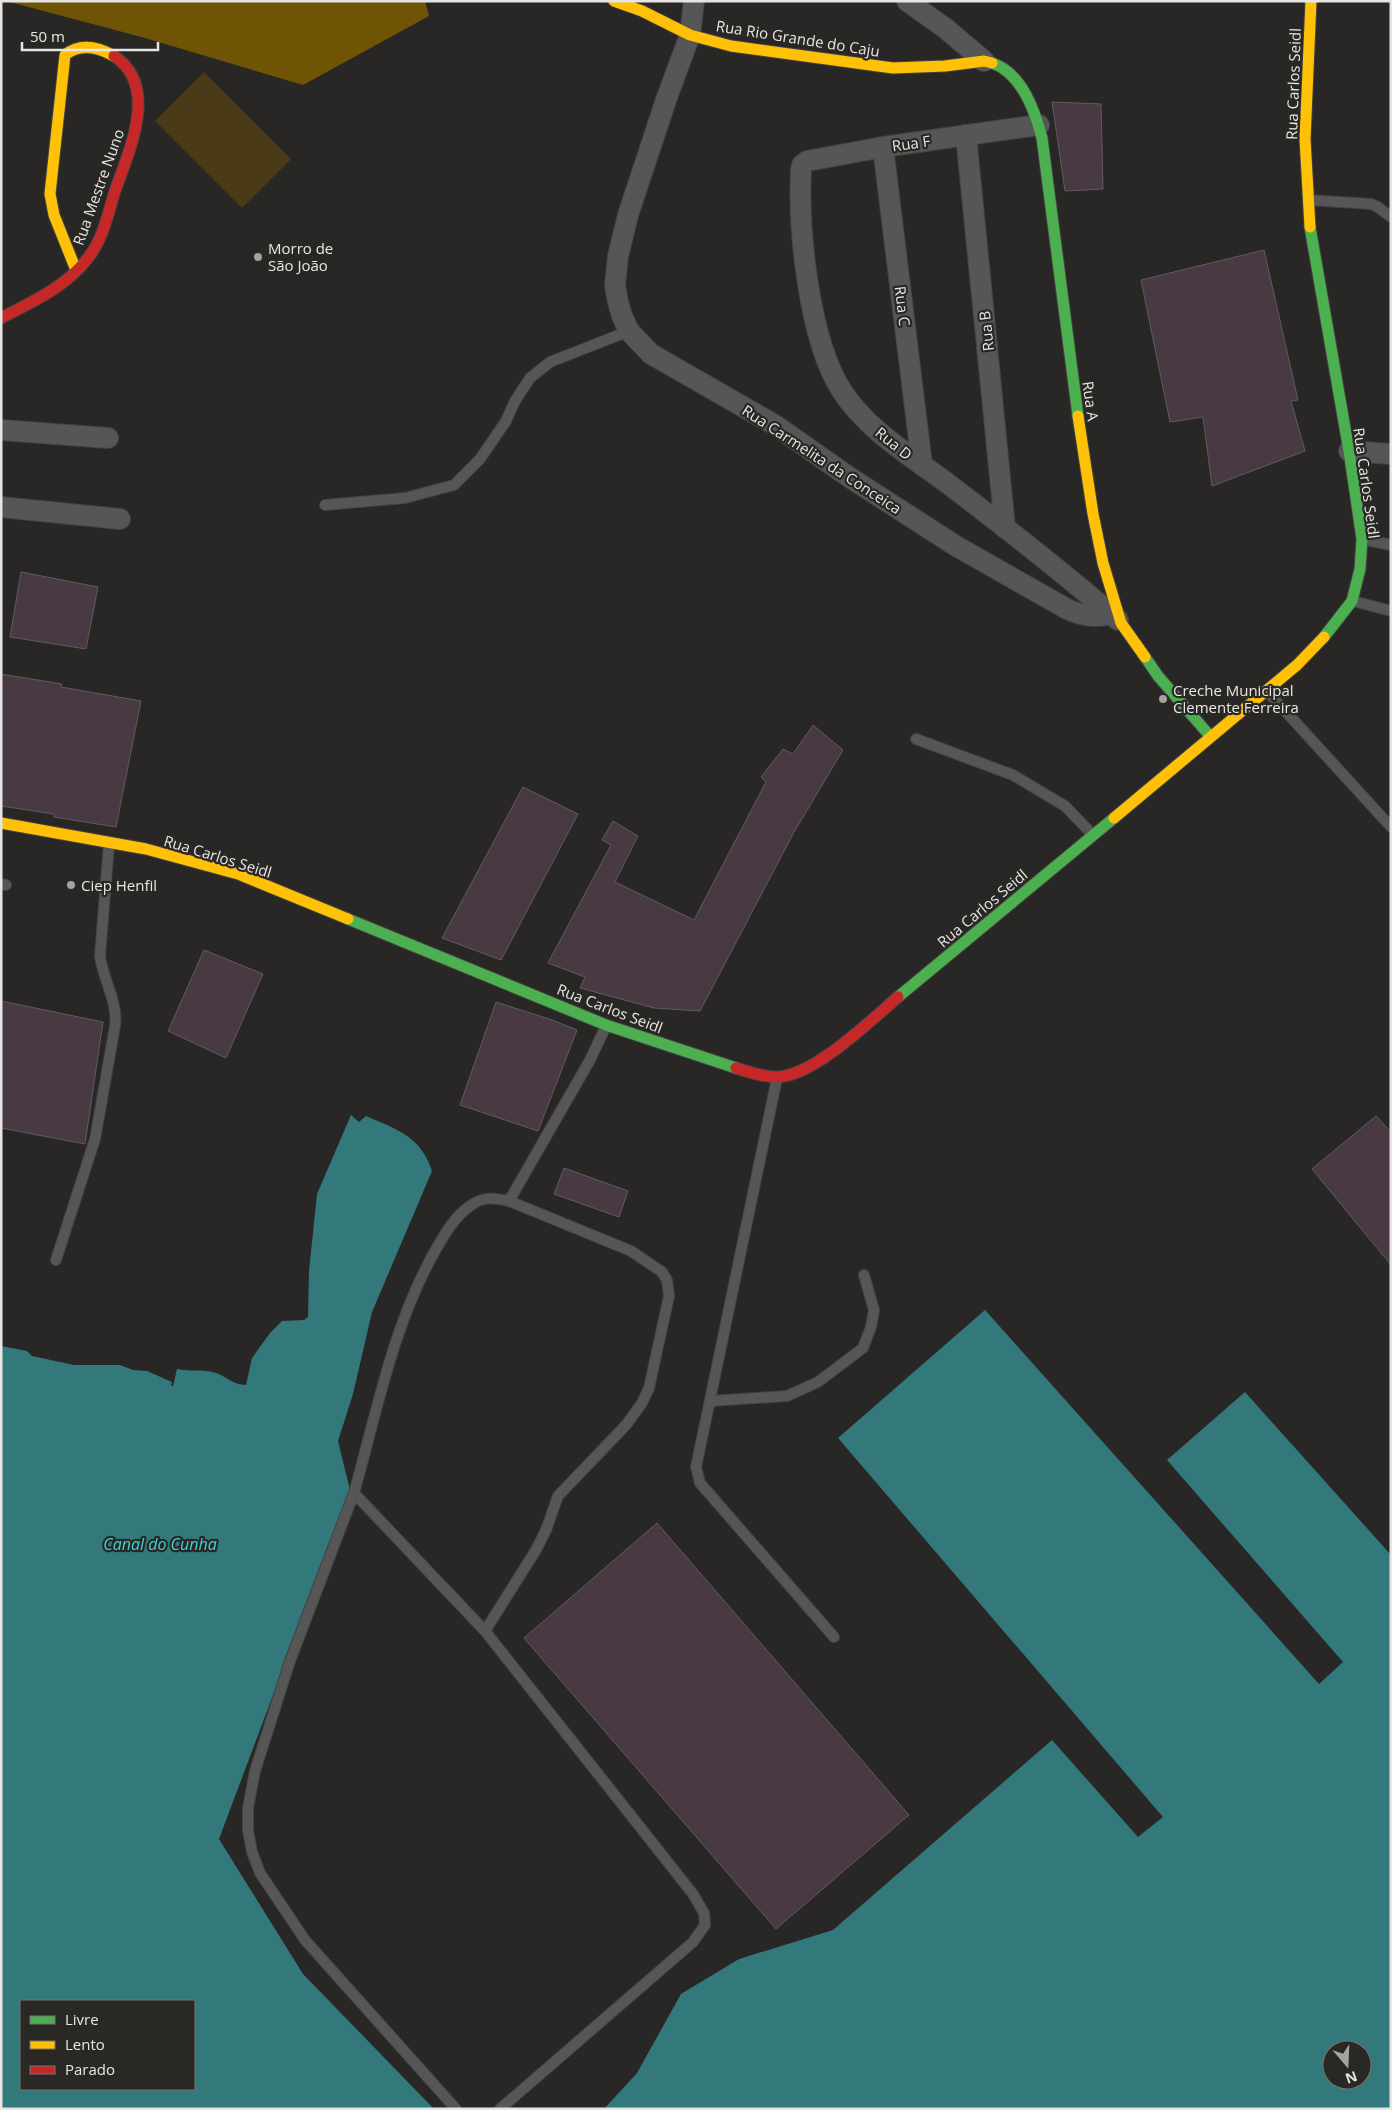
<svg xmlns="http://www.w3.org/2000/svg" width="1392" height="2110" font-family="'Open Sans',sans-serif">
  <rect width="100%" height="100%" fill="#282726"/>
  <polygon fill="#4a3a15" points="204,72 291,159 242,208 155,121"/>
  <polygon fill="#6f5405" points="6,1 425,1 429,16 303,85 145,38"/>
  <g fill="#33797c" fill-rule="evenodd">
    <path d="M351,1115L359,1122L366,1116C396,1129 421,1136 432,1171L372,1312L353,1394L338,1441L350,1490L219,1839L303,1974L434,2109H1V1346L27,1351L32,1356L74,1365H120L133,1370L147,1371L172,1382L171,1385L173,1386L177,1369C189,1372 201,1369 213,1372C225,1375 233,1385 246,1385L252,1358L270,1333L282,1321L304,1320L308,1317L309,1271L317,1194ZM21,2001H194V2089H21Z"/>
    <path d="M985,1310L1319,1684L1343,1662L1167,1460L1245,1392L1391,1555V2109H604L637,2073L681,1994L739,1959L833,1930L1052,1740L1138,1837L1163,1817L838,1438ZM1332,2050H1362V2080H1332Z"/>
  </g>
  <g fill="#493942" stroke="#5e5d5d">
    <polygon points="1052,102 1101,104 1103,189 1065,191"/>
    <polygon points="1264,250 1298,400 1291,401 1305,451 1212,486 1203,417 1170,422 1141,280"/>
    <polygon points="21,572 98,587 86,649 10,637"/>
    <polygon points="1,674 62,684 61,687 141,701 116,827 54,817 54,814 1,806"/>
    <polygon points="813,725 843,750 793,834 700,1011 654,1008 580,988 585,977 548,963 611,845 602,840 613,821 638,836 615,882 694,920 766,782 761,777 783,749 793,754"/>
    <polygon points="523,787 578,814 501,960 442,938"/>
    <polygon points="204,950 263,974 226,1058 168,1031"/>
    <polygon points="1,1001 103,1022 85,1144 1,1128"/>
    <polygon points="496,1002 552,1020 577,1030 538,1131 460,1105"/>
    <polygon points="1376,1116 1391,1132 1391,1265 1312,1169"/>
    <polygon points="564,1168 628,1191 619,1217 554,1194"/>
    <polygon points="657,1523 909,1815 776,1929 524,1638"/>
  </g>
  <g fill="none" stroke-linecap="round" stroke-linejoin="round">
    <g stroke="#434241" stroke-width="12">
      <g id="lane">
        <polyline points="1309,200 1371,204 1378,207 1391,217"/>
        <polyline points="325,505 405,498 454,485 480,459 506,421 515,401 530,378 550,362 629,331"/>
        <polyline points="1362,539 1391,545"/>
        <polyline points="1353,601 1391,611"/>
        <polyline points="1267,691 1391,827"/>
        <polyline points="916,739 1013,775 1065,806 1092,834"/>
        <polyline points="1,884 6,885"/>
        <polyline points="777,1078 696,1467 700,1483 834,1637"/>
        <polyline points="509,1201 590,1060 606,1026"/>
        <path d="M56,1260L95,1139L115,1026C118,1001 103,980 100,956L109,844"/>
        <polyline points="710,1401 787,1396 818,1382 863,1348 871,1327 874,1310 864,1275"/>
        <path d="M354,1493C377,1411 393,1325 435,1251C444,1235 455,1216 470,1206C483,1196 494,1198 509,1201L631,1251L662,1272L667,1280L669,1296L649,1388L642,1403L626,1425L558,1496L546,1530L536,1550L485,1631"/>
        <polyline points="456,2109 305,1940 260,1873 252,1852 248,1830 248,1808 255,1771 290,1661 354,1493 485,1631 693,1894 704,1913 705,1925 693,1942 500,2109"/>
      </g>
    </g>
    <g stroke="#434241" stroke-width="22">
      <g id="street">
        <path d="M694,1L690,35L666,100L628,215L618,256L615,285L618,302L622,316L629,331L651,354L775,425L849,477L956,546L1067,609C1083,616 1093,618 1111,614"/>
        <polyline points="907,1 945,28 984,61"/>
        <path d="M1039,125L883,147L807,161L802,165L801,170C798,230 809,341 842,391C867,430 911,456 947,483C1005,527 1063,572 1118,620"/>
        <polyline points="966,135 1005,528"/>
        <polyline points="883,147 922,465"/>
        <polyline points="1,430 108,438"/>
        <polyline points="1349,451 1391,454"/>
        <polyline points="1,507 120,519"/>
      </g>
    </g>
    <g stroke="#434241" stroke-width="13">
      <g id="fast">
        <path d="M992,63C1022,73 1035,111 1042,138L1078,416"/>
        <polyline points="1310,227 1349,451 1362,539 1360,569 1352,601 1324,637"/>
        <polyline points="1145,657 1158,676 1210,736"/>
        <polyline points="348,919 606,1025 736,1068"/>
        <polyline points="898,997 1114,818"/>
      </g>
    </g>
    <g stroke="#434241" stroke-width="13">
      <g id="slow">
        <polyline points="614,1 642,11 690,35 731,46 893,68 945,66 984,61 992,63"/>
        <polyline points="1310,227 1305,139 1311,1"/>
        <path d="M76,270L54,215L50,194L65,55C80,43 98,47 114,56"/>
        <polyline points="1078,416 1093,514 1103,563 1121,623 1145,657"/>
        <polyline points="1114,818 1297,665 1324,637"/>
        <polyline points="1,823 146,849 238,874 348,919"/>
      </g>
    </g>
    <g stroke="#434241" stroke-width="13">
      <g id="jam">
        <path d="M1,318C32,302 66,287 88,258C104,238 108,212 116,188C130,149 159,85 114,56"/>
        <path d="M736,1068C748,1072 764,1077 777,1077C814,1076 870,1021 898,997"/>
      </g>
    </g>
    <use href="#lane" stroke="#565656" stroke-width="10"/>
    <use href="#street" stroke="#565656" stroke-width="20"/>
    <use href="#fast" stroke="#4caf50" stroke-width="11"/>
    <use href="#slow" stroke="#ffc107" stroke-width="11"/>
    <use href="#jam" stroke="#c62828" stroke-width="11"/>
  </g>
  <g fill="#a4a3a2" stroke="#292825" stroke-width="2">
    <circle cx="258" cy="257" r="5"/>
    <circle cx="1163" cy="699" r="5"/>
    <circle cx="71" cy="885" r="5"/>
  </g>
  <g text-anchor="middle" dominant-baseline="central" stroke-width="4.5" stroke-linejoin="round" paint-order="stroke">
    <g font-size="15" fill="#e7e6e4" stroke="#292825">
      <text transform="translate(798 38) rotate(9)">Rua Rio Grande do Caju</text>
      <text transform="translate(1293 84) rotate(-88)">Rua Carlos Seidl</text>
      <text transform="translate(911 143) rotate(-8)">Rua F</text>
      <text transform="translate(98 187) rotate(-70)">Rua Mestre Nuno</text>
      <text transform="translate(903 306) rotate(83)">Rua C</text>
      <text transform="translate(986 331) rotate(-96)">Rua B</text>
      <text transform="translate(1091 401) rotate(82)">Rua A</text>
      <text transform="translate(894 443) rotate(39)">Rua D</text>
      <text transform="translate(822 459) rotate(33)">Rua Carmelita da Conceica</text>
      <text transform="translate(1367 483) rotate(82)">Rua Carlos Seidl</text>
      <text transform="translate(218 856) rotate(17)">Rua Carlos Seidl</text>
      <text transform="translate(982 908) rotate(-40)">Rua Carlos Seidl</text>
      <text transform="translate(610 1008) rotate(21)">Rua Carlos Seidl</text>
    </g>
    <g font-size="15" fill="#e7e6e4" stroke="#292825" text-anchor="start">
      <text x="268" y="248">Morro de<tspan x="268" dy="17">São João</tspan></text>
      <text x="1173" y="690">Creche Municipal<tspan x="1173" dy="17">Clemente Ferreira</tspan></text>
      <text x="81" y="885">Ciep Henfil</text>
    </g>
    <g font-size="16" font-style="italic" fill="#3ad6dc" stroke="#292825">
      <text x="160" y="1544">Canal do Cunha</text>
    </g>
  </g>
  <rect width="1392" height="2110" fill="none" stroke="#e7e6e4" stroke-width="5"/>
  <rect x="20" y="2000" width="175" height="90" fill="#292825" stroke="#757471"/>
  <rect x="30" y="2016" width="25" height="8" fill="#4caf50" stroke="#757471"/>
  <text x="65" y="2025" font-size="15" fill="#e7e6e4">Livre</text>
  <rect x="30" y="2041" width="25" height="8" fill="#ffc107" stroke="#757471"/>
  <text x="65" y="2050" font-size="15" fill="#e7e6e4">Lento</text>
  <rect x="30" y="2066" width="25" height="8" fill="#c62828" stroke="#757471"/>
  <text x="65" y="2075" font-size="15" fill="#e7e6e4">Parado</text>
  <g transform="translate(1347 2065) rotate(161)"><circle r="24" fill="#292825" stroke="#757471"/>
  <path d="M0-4L9 19L0 12L-9 19Z" fill="#a4a3a2"/>
  <text y="-8" font-size="14" font-weight="bold" text-anchor="middle" fill="#e7e6e4">N</text>
  </g>
  <path d="M22 42v8h136v-8" fill="none" stroke="#e7e6e4" stroke-width="2.5"/>
  <text x="30" y="42" font-size="15" fill="#e7e6e4" stroke="#292825" stroke-width="4" paint-order="stroke">50 m</text>
</svg>
